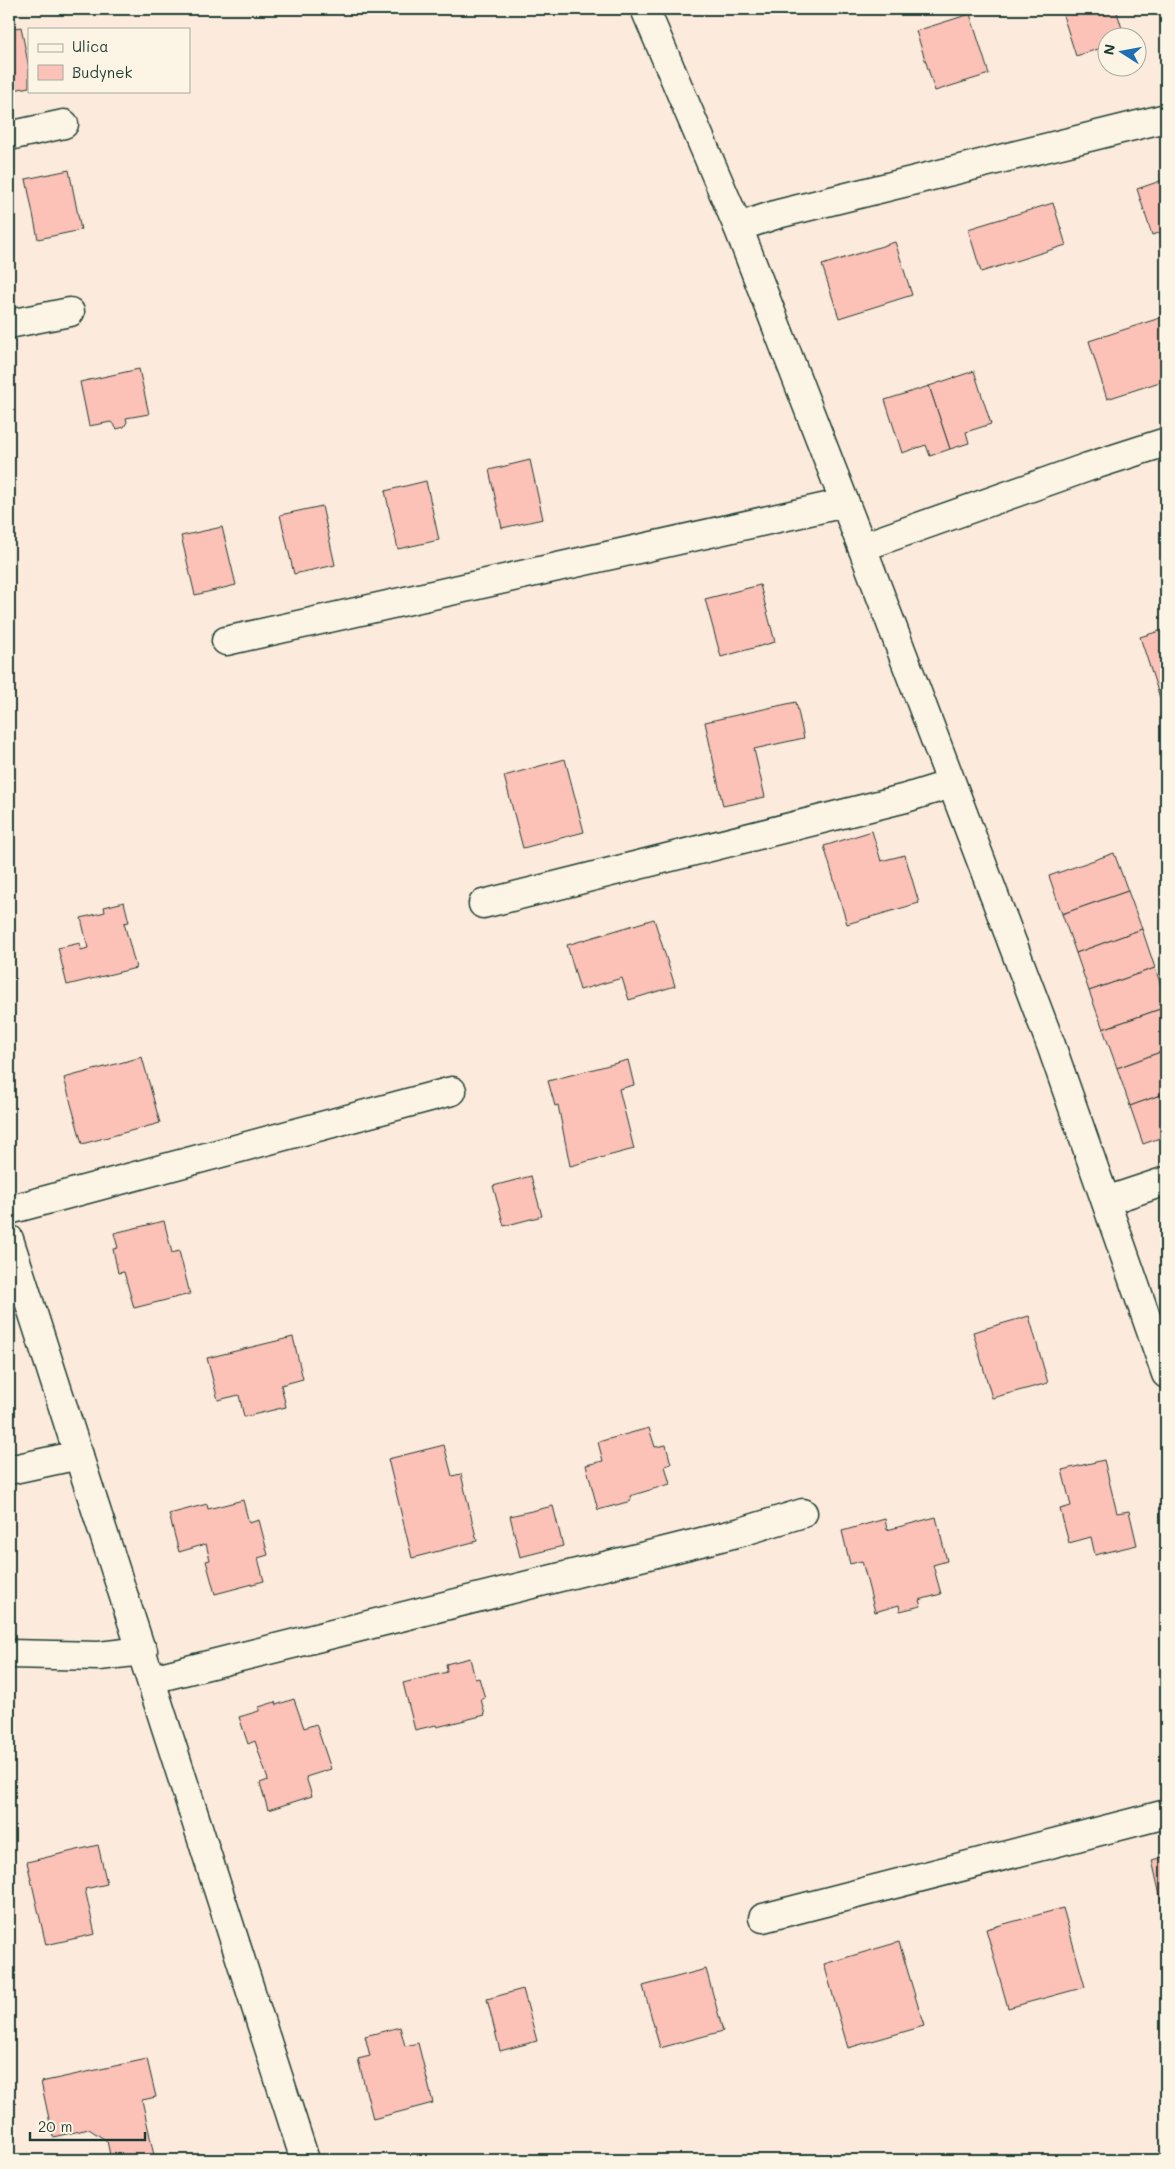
<svg xmlns="http://www.w3.org/2000/svg" width="1175" height="2169" font-family="Mali,sans-serif">
  <rect width="100%" height="100%" fill="#fcebdc"/>
  <filter id="ink" filterUnits="userSpaceOnUse"><feTurbulence type="fractalNoise" baseFrequency=".02" numOctaves="2"/><feDisplacementMap in="SourceGraphic" scale="10" xChannelSelector="R" yChannelSelector="G"/><feConvolveMatrix kernelMatrix="1 2 1 2 8 2 1 2 1" color-interpolation-filters="sRGB"/></filter>
  <g filter="url(#ink)">
    <g fill="#fcc1b7" stroke="#1f3d34">
      <polygon points="1061,9 1116,9 1125,38 1108,38 1108,46 1076,56"/>
      <polygon points="970,14 989,74 935,91 916,31"/>
      <polygon points="21,27 29,68 29,87 9,91 9,29"/>
      <polygon points="69,170 81,230 38,239 26,179"/>
      <polygon points="1166,179 1166,231 1152,235 1137,189"/>
      <polygon points="1053,203 1066,245 981,272 968,229"/>
      <polygon points="895,242 912,295 839,318 822,265"/>
      <polygon points="1166,316 1166,380 1107,399 1089,341"/>
      <polygon points="139,369 149,414 126,418 127,422 124,427 117,429 111,422 89,426 80,382"/>
      <polygon points="974,371 991,424 966,432 969,443 950,449 929,386"/>
      <polygon points="929,386 950,449 930,456 926,445 902,453 885,400"/>
      <polygon points="530,460 543,519 502,528 489,470"/>
      <polygon points="426,481 439,540 398,549 385,491"/>
      <polygon points="322,506 335,565 294,574 280,515"/>
      <polygon points="222,527 236,585 195,595 181,536"/>
      <polygon points="760,585 775,642 721,657 705,599"/>
      <polygon points="1166,629 1166,716 1140,637"/>
      <polygon points="796,702 804,738 754,749 765,797 723,806 705,722"/>
      <polygon points="565,759 584,832 523,848 504,776"/>
      <polygon points="872,831 881,861 905,855 919,903 847,924 824,846"/>
      <polygon points="1114,853 1128,891 1062,914 1049,876"/>
      <polygon points="1128,891 1142,929 1076,953 1062,914"/>
      <polygon points="124,902 129,922 124,923 136,968 67,985 58,948 80,943 81,950 88,948 81,918 105,912 104,907"/>
      <polygon points="654,919 675,986 629,1000 622,978 580,990 567,945"/>
      <polygon points="1142,929 1155,968 1089,991 1076,953"/>
      <polygon points="1155,968 1166,1000 1166,1007 1103,1029 1089,991"/>
      <polygon points="1166,1007 1166,1050 1117,1068 1103,1029"/>
      <polygon points="1166,1050 1166,1093 1130,1106 1117,1068"/>
      <polygon points="142,1057 160,1123 82,1144 64,1078"/>
      <polygon points="628,1060 634,1085 619,1089 634,1149 570,1166 558,1105 555,1106 548,1081"/>
      <polygon points="1166,1093 1166,1136 1143,1144 1130,1106"/>
      <polygon points="531,1176 542,1216 504,1226 493,1186"/>
      <polygon points="164,1221 172,1253 179,1251 190,1294 134,1308 124,1272 118,1273 113,1249 118,1248 114,1233"/>
      <polygon points="1029,1316 1048,1383 992,1398 973,1332"/>
      <polygon points="293,1337 303,1379 281,1385 286,1407 244,1417 239,1395 218,1400 207,1358"/>
      <polygon points="649,1428 655,1447 666,1445 671,1464 665,1466 670,1484 630,1496 631,1501 598,1510 586,1465 603,1461 598,1442"/>
      <polygon points="444,1445 452,1476 461,1474 477,1541 412,1558 388,1459"/>
      <polygon points="1104,1460 1117,1513 1129,1511 1137,1545 1095,1555 1091,1537 1069,1543 1060,1509 1071,1506 1062,1470"/>
      <polygon points="243,1500 249,1523 259,1520 268,1555 258,1558 264,1581 215,1594 206,1561 210,1560 206,1544 179,1552 169,1514 207,1504 208,1509"/>
      <polygon points="553,1506 563,1546 520,1557 510,1516"/>
      <polygon points="936,1517 947,1561 933,1565 941,1594 919,1600 921,1606 900,1611 899,1605 875,1612 862,1561 850,1564 842,1531 885,1519 887,1530"/>
      <polygon points="470,1658 475,1679 479,1678 485,1698 481,1699 485,1715 437,1727 436,1725 415,1730 403,1683 447,1672 446,1664"/>
      <polygon points="294,1699 304,1728 316,1724 331,1769 306,1777 312,1796 268,1810 260,1783 268,1780 255,1741 248,1744 239,1717 259,1711 259,1707 275,1702 276,1705"/>
      <polygon points="98,1845 107,1884 85,1889 95,1934 46,1945 27,1862"/>
      <polygon points="1166,1856 1166,1917 1165,1918 1152,1860"/>
      <polygon points="1063,1908 1085,1987 1008,2008 986,1929"/>
      <polygon points="899,1942 924,2026 848,2048 824,1964"/>
      <polygon points="706,1969 723,2031 660,2048 643,1986"/>
      <polygon points="523,1989 537,2041 500,2051 487,1999"/>
      <polygon points="400,2027 405,2046 418,2043 433,2103 373,2119 358,2059 370,2056 365,2036"/>
      <polygon points="147,2059 156,2097 142,2100 155,2160 111,2160 107,2141 89,2129 53,2137 41,2082"/>
    </g>
    <g fill="none" stroke-linecap="round" stroke-linejoin="round">
      <g stroke="#1f3d34" stroke-width="31">
        <g id="minor">
          <polyline points="645,9 738,227"/>
          <polyline points="1166,118 778,214 738,227 862,547 1051,1045 1166,1374"/>
          <polyline points="9,136 64,124"/>
          <polyline points="9,324 70,312"/>
          <polyline points="862,547 1088,467 1166,442"/>
          <polyline points="226,641 845,503"/>
          <polyline points="483,904 906,798 951,784"/>
          <polyline points="1106,1201 1166,1181"/>
          <polyline points="9,1210 452,1091"/>
          <polyline points="9,1239 305,2160"/>
          <polyline points="9,1470 79,1455"/>
          <polyline points="9,1654 99,1656 143,1651"/>
          <polyline points="152,1679 741,1532 803,1513"/>
          <polyline points="763,1918 1166,1814"/>
        </g>
      </g>
      <use href="#minor" stroke="#fcf5e5" stroke-width="28"/>
    </g>
  </g>
  <rect width="1175" height="2169" fill="none" stroke="#fcf5e5" stroke-width="30"/>
  <rect x="15" y="15" width="1145" height="2139" fill="none" stroke="#1f3d34" stroke-width="2" filter="url(#ink)"/>
  <rect x="28" y="28" width="162" height="65" fill="#fcf5e5" stroke="#a4ab9e"/>
  <rect x="38" y="44" width="25" height="8" fill="#fcf5e5" stroke="#a4ab9e"/>
  <text x="72" y="52" font-size="15" fill="#1f3d34">Ulica</text>
  <rect x="38" y="65" width="25" height="15" fill="#fcc1b7" stroke="#a4ab9e"/>
  <text x="72" y="78" font-size="15" fill="#1f3d34">Budynek</text>
  <g transform="translate(1122 52) rotate(281)"><circle r="24" fill="#fcf5e5" stroke="#a4ab9e"/>
  <path d="M0-4L9 19L0 12L-9 19Z" fill="#1f6fb2"/>
  <text y="-8" font-size="14" font-weight="bold" text-anchor="middle" fill="#1f3d34">N</text>
  </g>
  <path d="M30 2132v8h115v-8" fill="none" stroke="#1f3d34" stroke-width="2.5"/>
  <text x="38" y="2132" font-size="15" fill="#1f3d34" stroke="#fcf5e5" stroke-width="4" paint-order="stroke">20 m</text>
</svg>
